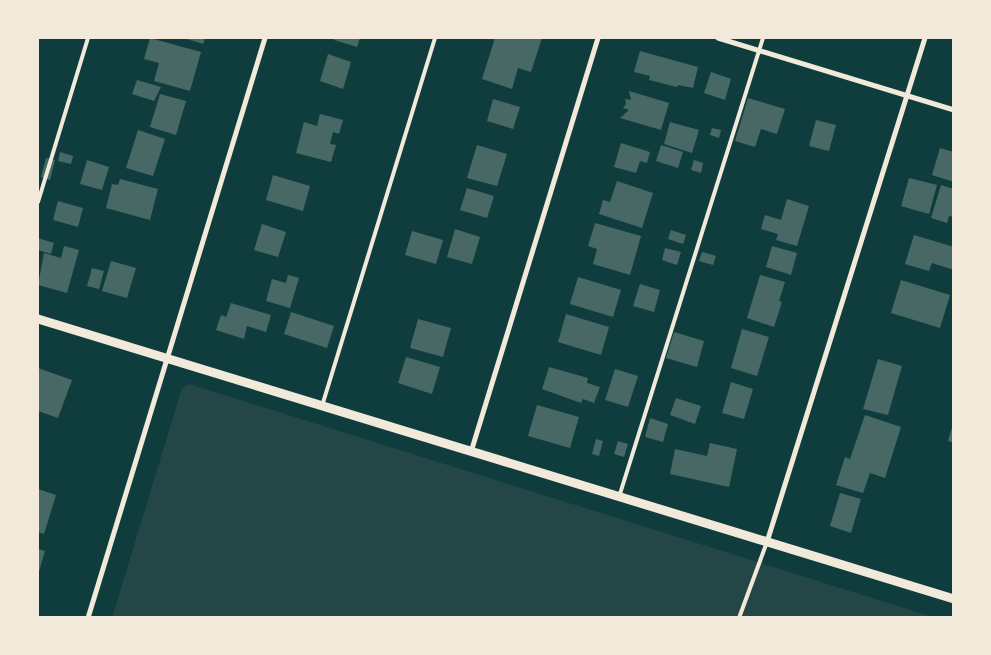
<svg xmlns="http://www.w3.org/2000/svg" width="991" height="655" font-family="Roboto,sans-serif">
  <rect width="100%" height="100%" fill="#0f3d3e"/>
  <polygon fill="#244646" points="189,384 933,617 112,618 182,388"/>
  <g fill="#486865">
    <polygon points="150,38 201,52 190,91 154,81 159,63 144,59"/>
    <polygon points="184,38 205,38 203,44"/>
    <polygon points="335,38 360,38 357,47 334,40"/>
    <polygon points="495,38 542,38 531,72 518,68 512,89 482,79"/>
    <polygon points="640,51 698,67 693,88 678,85 677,87 649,80 650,76 634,72"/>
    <polygon points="328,54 351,62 343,89 320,81"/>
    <polygon points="711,72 731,79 725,100 704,93"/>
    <polygon points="137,80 161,87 154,101 132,94"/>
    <polygon points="629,91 669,103 661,130 620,118 629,110 623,108 626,104 625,99 631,100"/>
    <polygon points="160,94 186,101 176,135 150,127"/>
    <polygon points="748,98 785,109 777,134 761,129 755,147 735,141"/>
    <polygon points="493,99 520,107 513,129 487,121"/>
    <polygon points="320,114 343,120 339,134 333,132 330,144 336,145 331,162 296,153 304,122 317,126"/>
    <polygon points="816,120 836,125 829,151 809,146"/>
    <polygon points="670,122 699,130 692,153 664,144"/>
    <polygon points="712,128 721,130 719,138 710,135"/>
    <polygon points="138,130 165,139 153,176 126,168"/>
    <polygon points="621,143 650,152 647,163 640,161 636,173 614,167"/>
    <polygon points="477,145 507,154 497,186 467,178"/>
    <polygon points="661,145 683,152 678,168 656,161"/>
    <polygon points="940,148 954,152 954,182 932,175"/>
    <polygon points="60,152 73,156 71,164 58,161"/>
    <polygon points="46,158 55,160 50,180 41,177"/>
    <polygon points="87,160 109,167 102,190 80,184"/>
    <polygon points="694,160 703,163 701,173 691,170"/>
    <polygon points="273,175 310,186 303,211 266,200"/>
    <polygon points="909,178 937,185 929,214 901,206"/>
    <polygon points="120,179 158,189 150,220 106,208 112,184 118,185"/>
    <polygon points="617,181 653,193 642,228 599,214 603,200 610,202"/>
    <polygon points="941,185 954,189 954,217 949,216 947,223 931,218"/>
    <polygon points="467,188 494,196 487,218 460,210"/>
    <polygon points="787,199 809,206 797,246 776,240 778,234 761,229 765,215 781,220"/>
    <polygon points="58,201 83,208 78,227 53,220"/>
    <polygon points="595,223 641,236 630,275 593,264 597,249 588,246"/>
    <polygon points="262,224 286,232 278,257 254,250"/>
    <polygon points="455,229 480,237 472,264 447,257"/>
    <polygon points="671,230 686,235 683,244 668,239"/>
    <polygon points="412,231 443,240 436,264 405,255"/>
    <polygon points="914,235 954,247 954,270 932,263 929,271 905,264"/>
    <polygon points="38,238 54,243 51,254 38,250"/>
    <polygon points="64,246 79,250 67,293 38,285 44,253 61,258"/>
    <polygon points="772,246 797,253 791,275 766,267"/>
    <polygon points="665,248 681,252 677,265 662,260"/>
    <polygon points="702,252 716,256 713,265 699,261"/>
    <polygon points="111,261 136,268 127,298 102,291"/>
    <polygon points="92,268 104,271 99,289 87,286"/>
    <polygon points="288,275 299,278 290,308 266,301 272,279 286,283"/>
    <polygon points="760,275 785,282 779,301 782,302 774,327 747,318"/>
    <polygon points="578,277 621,290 613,317 570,304"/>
    <polygon points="901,280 950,295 940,328 891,313"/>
    <polygon points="640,284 660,290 654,312 633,306"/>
    <polygon points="231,303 271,315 266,332 247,326 244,339 216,330 221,315 226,317"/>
    <polygon points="291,312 334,326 327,348 284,334"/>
    <polygon points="566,314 609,327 601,355 558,342"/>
    <polygon points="418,319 451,328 443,357 410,348"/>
    <polygon points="742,329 769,337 757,376 731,368"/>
    <polygon points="674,332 704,341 697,367 666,358"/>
    <polygon points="406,357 440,367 432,394 398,383"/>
    <polygon points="878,359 902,366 888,415 863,409"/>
    <polygon points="549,367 588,378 587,383 600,387 594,403 583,399 581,403 542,389"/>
    <polygon points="38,368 72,380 58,418 38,411"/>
    <polygon points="615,369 638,376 628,407 605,400"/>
    <polygon points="731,382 753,389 744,419 722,413"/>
    <polygon points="676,398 701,406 695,424 670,415"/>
    <polygon points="537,405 579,417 570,448 528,436"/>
    <polygon points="865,415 901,427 885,478 870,473 863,493 836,485 845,457 850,459"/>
    <polygon points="650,418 668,424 663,442 645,437"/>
    <polygon points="953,424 954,424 954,443 948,441"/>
    <polygon points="596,439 603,441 599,456 592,454"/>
    <polygon points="618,441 628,444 624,457 614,454"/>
    <polygon points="710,443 737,449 729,487 670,474 675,449 707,456"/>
    <polygon points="38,489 56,495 44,534 38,532"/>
    <polygon points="840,493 861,499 851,533 830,526"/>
    <polygon points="38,549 45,551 38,575"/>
  </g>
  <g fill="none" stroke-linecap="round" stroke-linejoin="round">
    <g stroke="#f1e9da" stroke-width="4">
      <polyline points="38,202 88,38"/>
      <polyline points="322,406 435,38"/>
      <polyline points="619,497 763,38"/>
      <polyline points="739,618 767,542"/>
    </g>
    <g stroke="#f1e9da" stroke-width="5">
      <polyline points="718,38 954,110"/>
      <polyline points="471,452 598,38"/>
      <polyline points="767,542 925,38"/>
      <polyline points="88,618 265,38"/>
    </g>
    <polyline stroke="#f1e9da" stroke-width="9" points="38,319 954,599"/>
  </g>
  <rect width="991" height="655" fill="none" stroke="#f1e9da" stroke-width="78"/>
</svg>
